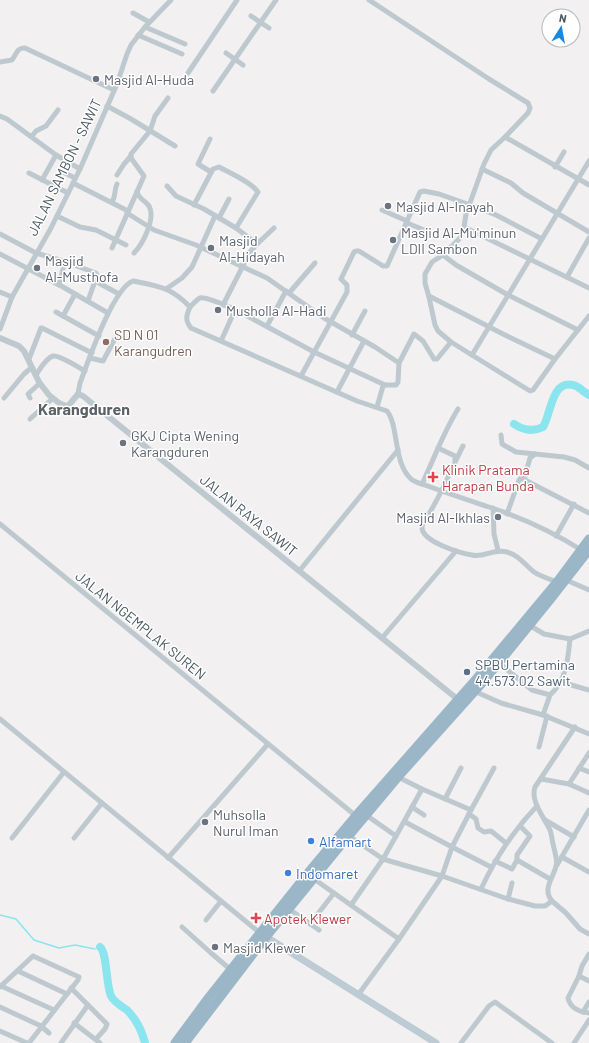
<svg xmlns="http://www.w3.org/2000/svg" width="589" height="1043" font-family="Barlow,sans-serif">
  <rect width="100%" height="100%" fill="#f2f0f0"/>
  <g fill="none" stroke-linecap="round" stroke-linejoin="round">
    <polyline stroke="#8ae5ee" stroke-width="1.5" points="0,915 16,919 34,940 59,948 75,945 95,949"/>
    <g stroke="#8ae5ee" stroke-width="8">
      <path d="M514,424C523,430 533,432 543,427C551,415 551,380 573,385C579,386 583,392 589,395"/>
      <path d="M100,947C107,952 106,985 111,996C114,1002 121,1006 127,1010C136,1019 142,1031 145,1043"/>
    </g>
    <g stroke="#bdc9cf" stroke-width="5">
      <polyline points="369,0 489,79 528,103 530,108 528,113 505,137"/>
      <polyline points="133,13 149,22"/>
      <polyline points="251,16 269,28"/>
      <polyline points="145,27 185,44"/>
      <polyline points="138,35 182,54"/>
      <polyline points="226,53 243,65"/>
      <path d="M0,62L12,60C16,55 17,47 25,48L114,90"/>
      <polyline points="188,73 237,0"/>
      <polyline points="213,91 276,0"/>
      <polyline points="107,106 131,119 175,146"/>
      <polyline points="0,116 7,119 56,155 80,169"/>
      <polyline points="32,136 36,131 46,126 58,110"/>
      <polyline points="210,139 198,164 211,172"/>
      <polyline points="555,167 564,152"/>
      <polyline points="482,169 511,183 523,193 589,232"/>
      <polyline points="61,171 75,178"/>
      <polyline points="29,173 68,193"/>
      <polyline points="117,175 124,164 131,156"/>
      <polyline points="42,180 56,155"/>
      <polyline points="73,183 128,211"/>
      <polyline points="589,185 505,137 491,150 484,164 466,214 464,227 460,238 443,255 432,262 425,274 425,283 429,297 435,325 438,331 451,342 530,391 533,390 555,359 589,316"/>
      <polyline points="167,186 176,196 204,209 236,228 257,244"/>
      <path d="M112,202C116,196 114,190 117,184"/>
      <path d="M194,205L213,169L219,167C230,173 251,182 258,192L236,228"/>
      <polyline points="382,210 407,221"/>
      <polyline points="127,213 154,230 196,245 267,278 324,318 375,347 399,363"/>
      <polyline points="57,216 80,227 96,230 126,245"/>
      <polyline points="219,218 229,199"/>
      <polyline points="407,223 429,232"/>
      <polyline points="464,227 589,288"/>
      <polyline points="0,234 36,253 60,260 96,273 97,275 88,301"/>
      <polyline points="112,248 144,176 131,158 131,154 150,131 155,116 168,98"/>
      <path d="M134,253C143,244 156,218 149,206C145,200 138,199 137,191"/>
      <polyline points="0,254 63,287 108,313"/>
      <polyline points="443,255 456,265 508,295 578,330"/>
      <polyline points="567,277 589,238"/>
      <polyline points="95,281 119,294"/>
      <polyline points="59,285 65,261"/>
      <polyline points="166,289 182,278 192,267 215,216"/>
      <polyline points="0,292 12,297"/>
      <polyline points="289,293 315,263"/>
      <polyline points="429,296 503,334 555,359"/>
      <polyline points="223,305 250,252 257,244 274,228"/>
      <path d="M190,307C193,304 196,300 200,298C207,296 233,309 240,312L314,352L385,385"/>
      <polyline points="56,312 99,336"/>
      <polyline points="63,316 75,294"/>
      <polyline points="267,326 286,291"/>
      <polyline points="0,329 12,297 51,228 80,169 117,84 127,54 131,45 145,27 171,0"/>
      <polyline points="352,335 365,311"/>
      <polyline points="221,341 235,310"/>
      <polyline points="472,355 589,161"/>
      <polyline points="90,358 103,361 118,333"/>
      <polyline points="29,359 41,328 42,328 92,353"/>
      <path d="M36,375C40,369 46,358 53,356C60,355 78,367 85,371"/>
      <polyline points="301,376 347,292 347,285 341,279 354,252 356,251 359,251 383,266 387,266 420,192 424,191 439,194 476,207 496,215 542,239"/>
      <polyline points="337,392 364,341"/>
      <path d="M78,394L80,383C88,362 113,288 133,281C158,286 171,287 190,307C186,316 185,320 191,328L357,401L387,411C399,426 393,463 411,479C416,483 423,484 428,486C449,494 471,501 492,508C522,518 556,534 583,551"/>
      <polyline points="4,398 24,374 32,367"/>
      <polyline points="30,398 28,394 40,383"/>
      <polyline points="377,407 383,386 385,385 396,385 398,382 399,363 414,334 423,341 434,359 437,359 451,342"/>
      <polyline points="30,419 53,398"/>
      <polyline points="501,435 502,444 516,452 564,457 575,460 589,468"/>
      <path d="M463,446C452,467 443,491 430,512C427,517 422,522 422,528C423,542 460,553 472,555C484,558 494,548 507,552C519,555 525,565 534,572C540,576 549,579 557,582"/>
      <polyline points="438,448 455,456 455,460"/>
      <polyline points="452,468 466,474"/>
      <polyline points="524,479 530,458 535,454"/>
      <path d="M422,484C434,459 443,433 458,409"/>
      <polyline points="493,508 494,534 498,550"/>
      <polyline points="507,514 519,480 521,478 589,513"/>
      <polyline points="0,524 356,816"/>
      <polyline points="556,536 574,504"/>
      <polyline points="300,570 398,450"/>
      <polyline points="566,580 589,590"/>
      <polyline points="529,625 544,634 570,639 589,631"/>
      <polyline points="382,638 456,551"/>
      <path d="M499,663L532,690L550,695C566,681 568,660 570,639"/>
      <polyline points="561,682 589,690"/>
      <polyline points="474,691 501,703 543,715 589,734"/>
      <polyline points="543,715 550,695"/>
      <polyline points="0,719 260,933"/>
      <polyline points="539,747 547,716"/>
      <polyline points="579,768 589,772"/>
      <polyline points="398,777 422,789 471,810 452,847 491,867"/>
      <polyline points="541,779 569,784 589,793"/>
      <polyline points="569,784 589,753"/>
      <polyline points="445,799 461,768"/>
      <polyline points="412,807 424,815"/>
      <polyline points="471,810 494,768"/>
      <polyline points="469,814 476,819 478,828 484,832 491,831 506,843"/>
      <polyline points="366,815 396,836 422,789"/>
      <polyline points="545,820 574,837"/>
      <polyline points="520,826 530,836 517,855 517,860 550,879"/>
      <polyline points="349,836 383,859 393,862 442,876 508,899 535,906 545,906 552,901 566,913 580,929 589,934"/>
      <polyline points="12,838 64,772"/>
      <polyline points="74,838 102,803"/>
      <polyline points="562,857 589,872"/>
      <polyline points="168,858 268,744"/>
      <polyline points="495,861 512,869 517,860"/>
      <polyline points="557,865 589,810"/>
      <polyline points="314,879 399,939 358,995"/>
      <path d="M481,889C495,859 513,831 537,806"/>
      <polyline points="508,899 512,883"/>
      <path d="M552,901C542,889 553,879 556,866C558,861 555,853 554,848C552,842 552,835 550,830C544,817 530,801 535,787L575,727"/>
      <polyline points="351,905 383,859 396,836"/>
      <polyline points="289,909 319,930"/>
      <polyline points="206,920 221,901"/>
      <polyline points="310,924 334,893"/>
      <polyline points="182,927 211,953 231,970"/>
      <polyline points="399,939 442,876 452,847 405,822"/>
      <path d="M589,954L582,966L579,976L568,998C570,1008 580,1012 589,1013"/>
      <polyline points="18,971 67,994"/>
      <polyline points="579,976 589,981"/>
      <polyline points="1,986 54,1010"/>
      <polyline points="0,987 33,956 79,977 78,980 29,1043"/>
      <polyline points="71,988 107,1024 105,1029 96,1039"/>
      <polyline points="0,1007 41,1026 49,1033"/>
      <polyline points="583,1012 589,1002"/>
      <polyline points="74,1023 100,1043"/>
      <polyline points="0,1031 27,1043"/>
      <polyline points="61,1043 88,1005"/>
      <polyline points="461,1043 489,1006 495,1002 552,1043"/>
      <polyline points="574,1043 589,1020"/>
    </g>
    <polyline stroke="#bdc9cf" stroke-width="6" points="0,338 19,346 24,351 39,382 49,395 59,403 66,406 69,405 78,394 83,396 461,702"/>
    <polyline stroke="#bdcbd4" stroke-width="7" points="263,935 436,1043"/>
    <g stroke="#9ab6c7" stroke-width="9">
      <polyline points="175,1043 209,997 307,874 360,811 477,678 557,582 589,539"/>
      <polyline points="185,1043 266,937 337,850 398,777 484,681 550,600 589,550"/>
    </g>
  </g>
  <g fill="#6b7280" stroke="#fff" stroke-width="1.5">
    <circle cx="96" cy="79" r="4"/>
    <circle cx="388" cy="206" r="4"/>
    <circle cx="393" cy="240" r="4"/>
    <circle cx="211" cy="248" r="4"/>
    <circle cx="37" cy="268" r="4"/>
    <circle cx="218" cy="310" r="4"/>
    <circle cx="123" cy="443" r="4"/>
    <circle cx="498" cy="517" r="4"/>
    <circle cx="205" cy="822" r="4"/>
    <circle cx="215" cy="947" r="4"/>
  </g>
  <circle fill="#8d6e63" stroke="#fff" stroke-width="1.5" cx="106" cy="342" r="4"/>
  <g fill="#e0444e" stroke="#fff" stroke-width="1.5">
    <path d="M431 471h4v4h4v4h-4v4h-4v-4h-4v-4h4z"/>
    <path d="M254 912h4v4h4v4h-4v4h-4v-4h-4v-4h4z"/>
  </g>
  <circle fill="#5c6f8a" stroke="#fff" stroke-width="1.5" cx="467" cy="672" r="4"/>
  <g fill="#3f7fe0" stroke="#fff" stroke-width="1.5">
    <circle cx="311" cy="841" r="4"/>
    <circle cx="288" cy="873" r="4"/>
  </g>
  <g text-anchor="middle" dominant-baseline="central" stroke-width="3" stroke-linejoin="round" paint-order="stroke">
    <g font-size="14" fill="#5b616d" stroke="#fff" text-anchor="start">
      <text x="104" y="79">Masjid Al-Huda</text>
      <text x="396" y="206">Masjid Al-Inayah</text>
      <text x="401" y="232">Masjid Al-Mu'minun<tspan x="401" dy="16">LDII Sambon</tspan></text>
      <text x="219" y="240">Masjid<tspan x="219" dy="16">Al-Hidayah</tspan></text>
      <text x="45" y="260">Masjid<tspan x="45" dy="16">Al-Musthofa</tspan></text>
      <text x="226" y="310">Musholla Al-Hadi</text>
      <text x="131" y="435">GKJ Cipta Wening<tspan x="131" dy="16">Karangduren</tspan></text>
      <text x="490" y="517" text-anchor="end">Masjid Al-Ikhlas</text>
      <text x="213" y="814">Muhsolla<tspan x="213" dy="16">Nurul Iman</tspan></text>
      <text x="223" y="947">Masjid Klewer</text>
    </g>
    <g font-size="14" fill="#47565e" stroke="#fff">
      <text transform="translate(64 167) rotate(-64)">JALAN SAMBON - SAWIT</text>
      <text transform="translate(249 515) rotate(39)">JALAN RAYA SAWIT</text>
      <text transform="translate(141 625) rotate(39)">JALAN NGEMPLAK SUREN</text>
    </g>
    <g font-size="14" fill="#785e54" stroke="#fff" text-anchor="start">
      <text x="114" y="334">SD N 01<tspan x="114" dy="16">Karangudren</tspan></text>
    </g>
    <g font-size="14" fill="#be3a42" stroke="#fff" text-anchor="start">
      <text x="442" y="469">Klinik Pratama<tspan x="442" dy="16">Harapan Bunda</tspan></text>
      <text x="264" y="918">Apotek Klewer</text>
    </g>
    <g font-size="14" fill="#4e5e75" stroke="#fff" text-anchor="start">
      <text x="475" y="664">SPBU Pertamina<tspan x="475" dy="16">44.573.02 Sawit</tspan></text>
    </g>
    <g font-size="14" fill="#366cbe" stroke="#fff" text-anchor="start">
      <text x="319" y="841">Alfamart</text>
      <text x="296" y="873">Indomaret</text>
    </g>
    <g font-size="16" font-weight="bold" fill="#5c6165" stroke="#fff">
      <text x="84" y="408">Karangduren</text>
    </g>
  </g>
  <g transform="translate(561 28) rotate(11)"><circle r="19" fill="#ffffff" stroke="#b5bbbf"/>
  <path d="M0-3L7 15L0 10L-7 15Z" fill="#1589e7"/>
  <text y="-6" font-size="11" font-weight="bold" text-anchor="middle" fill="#47565e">N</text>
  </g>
</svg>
